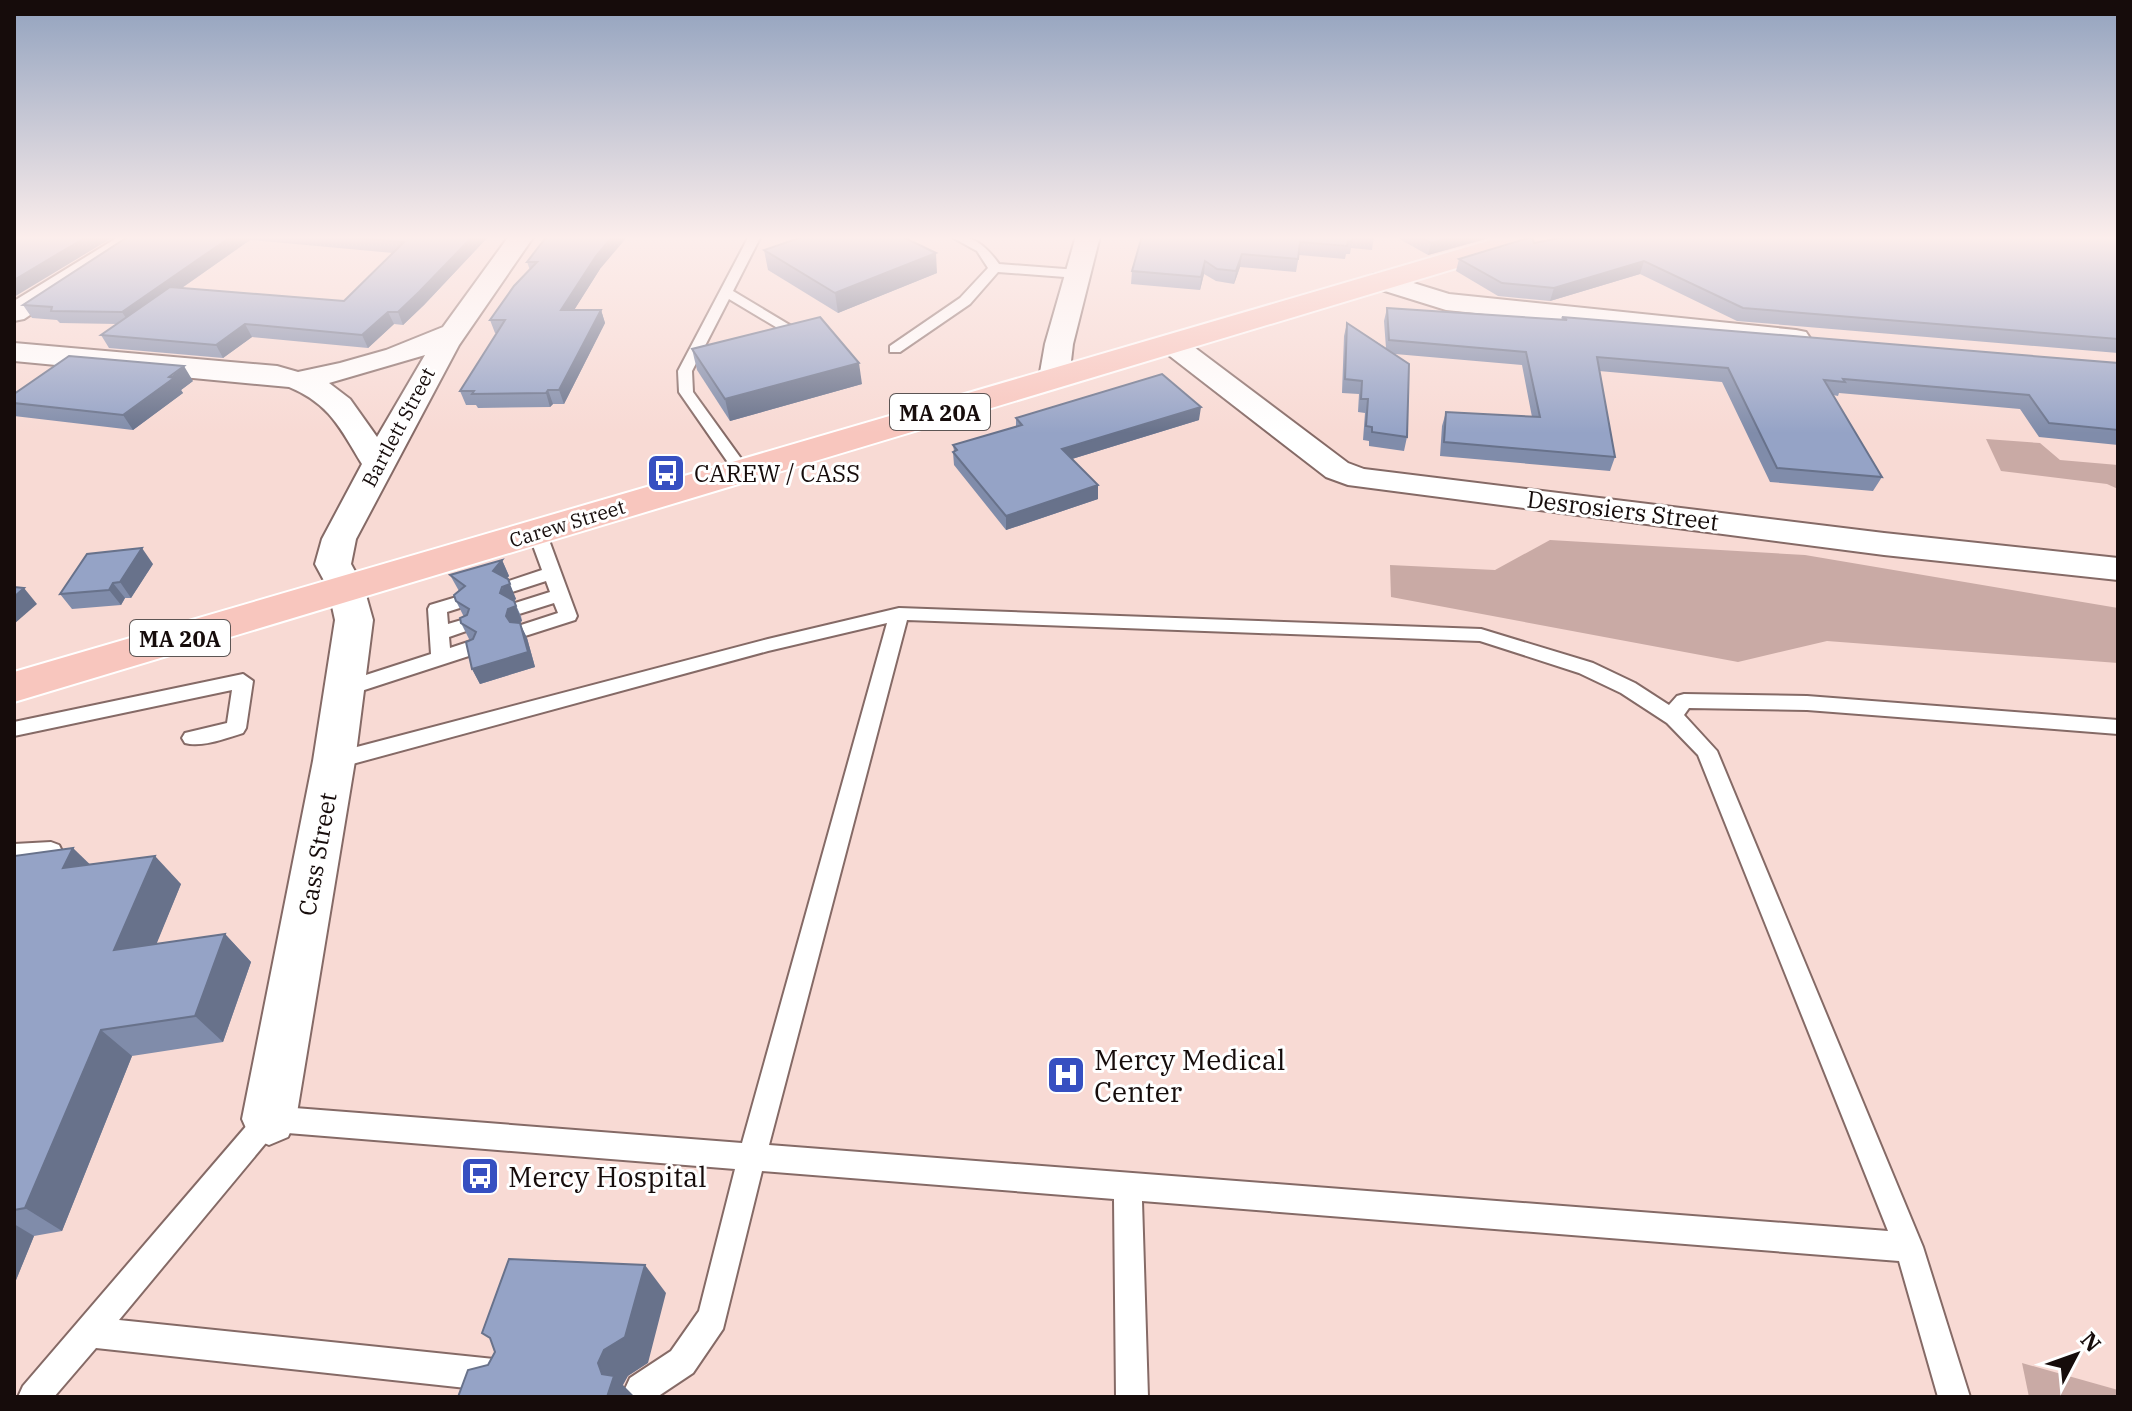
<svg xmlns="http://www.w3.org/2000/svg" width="2132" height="1411" font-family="'IBM Plex Serif',serif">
  <rect width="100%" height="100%" fill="#f8dad4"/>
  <g fill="#c9aaa5">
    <polygon points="1986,439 2040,443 2060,460 2118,465 2118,489 2107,484 2001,471"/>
    <polygon points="1550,540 1805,555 2118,608 2118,663 1827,641 1738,662 1391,597 1390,565 1495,570"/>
    <polygon points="2022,1363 2118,1390 2118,1397 2029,1397"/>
  </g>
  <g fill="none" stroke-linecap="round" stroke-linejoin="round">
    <g stroke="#856a66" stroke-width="4">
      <g id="service">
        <polygon points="749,236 761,236 733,291 803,333 791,336 729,299 692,371 693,392 750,471 742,476 736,474 679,392 678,371"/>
        <path d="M950,236C974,235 986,246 999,264L1078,270L1084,274L1078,278L998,272L970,304L900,352H890V346L960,298L988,268L977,251Z"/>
        <polygon points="537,527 546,532 577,616 575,620 525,636 518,634 516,630 518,626 558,613 554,603 519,614 510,608 512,604 550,592 546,581 512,592 503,586 506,582 542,570 528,532"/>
        <polygon points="460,596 469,602 466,606 447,612 448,624 465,619 474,625 472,629 449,637 450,648 471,641 481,648 478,653 352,694 338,694 335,689 338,684 431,654 428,609 430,605"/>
        <path d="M899,608L1481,629L1593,663L1635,683L1669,705L1677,696L1684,694L1807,696L2118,720V734L1807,710L1689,708L1684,715L1717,751L1923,1247L1970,1397H1938L1899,1261L1142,1201L1148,1397H1116L1114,1199L762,1171L723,1329L693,1373L657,1397H629L625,1389L630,1378L671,1351L699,1311L735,1169L275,1132L119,1320L494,1359L505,1364L510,1375L505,1386L494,1391L96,1348L54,1397H18L23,1386L260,1110L269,1106L742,1143L887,623L768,651L334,769L327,767L324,761L327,755L334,753L768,639ZM907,620L1480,641L1579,673L1621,693L1667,723L1698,755L1888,1231L769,1145Z"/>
        <path d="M243,674L253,681L246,728L243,733C227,738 201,748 185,743L182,738L185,733L227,723L232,690L14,736V722Z"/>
        <polygon points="51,842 59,845 62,851 59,857 14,862 14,844"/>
      </g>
    </g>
    <g stroke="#856a66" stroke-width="4">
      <g id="minor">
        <polygon points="120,236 148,236 24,319 14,321 14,301"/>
        <path d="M509,236H534L459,345L356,539L351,564L364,588L373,620L355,761L296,1119L288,1137L269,1145L250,1137L242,1119L313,761L335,620L328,588L315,564L322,539L362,464C340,428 330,404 289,387L14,361V343L277,366L298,372L340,363L386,350L443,327ZM425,355L377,437L350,399L329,383Z"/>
        <polygon points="1076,236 1100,236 1073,344 1069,378 1064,384 1054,387 1044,384 1039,378 1045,344"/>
        <polygon points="1381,273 1449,294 1796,330 1806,332 1810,338 1806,344 1796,346 1446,310 1372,287 1368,281 1372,275"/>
        <polygon points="1172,336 1182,338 1348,463 1364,469 1884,533 2118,558 2118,580 1884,555 1348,485 1326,477 1162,350 1158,344 1162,338"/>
      </g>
    </g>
    <g stroke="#fff" stroke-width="4">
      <polygon id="primary" points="1505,236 1546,236 1543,242 14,702 14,672"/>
    </g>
    <use href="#service" fill="#fff" fill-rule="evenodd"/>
    <use href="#minor" fill="#fff" fill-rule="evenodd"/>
    <use href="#primary" fill="#f8c6be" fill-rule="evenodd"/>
  </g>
  <g fill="#808caa" fill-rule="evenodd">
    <path d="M129,236H489L424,305L403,325L394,324L368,348L252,337L223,358L109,348L101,335L117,324L60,323L57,320L32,318L23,305ZM250,240L393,253L344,301L182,288Z"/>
    <polygon points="547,236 600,269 574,310 601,310 605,323 564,404 553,404 550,407 478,408 476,405 466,405 460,391 497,333 495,333 490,320 530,270 527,262"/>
    <polygon points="1142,236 1374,236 1372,250 1351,248 1350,254 1346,254 1345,259 1299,255 1296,272 1240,267 1234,284 1216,281 1204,274 1200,290 1131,284 1132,271"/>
    <polygon points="1394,236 1496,236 1428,255"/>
    <polygon points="2118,236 2118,353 1737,321 1640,274 1550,301 1498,296 1456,271 1459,259 1534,243"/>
    <polygon points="764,250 937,273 838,313 768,270"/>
    <polygon points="1387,308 1561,320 1562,317 2118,363 2118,445 2039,437 2020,409 1839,393 1838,396 1833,395 1882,477 1873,491 1770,482 1722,382 1599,371 1615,457 1610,471 1440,456 1442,426 1446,412 1532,417 1522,365 1395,354 1407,437 1404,451 1369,446 1369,441 1363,440 1365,413 1358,412 1359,394 1342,393 1344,336 1347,323 1386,348 1384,321"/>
    <polygon points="692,349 862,384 730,421 697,370"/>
    <polygon points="193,381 181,390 183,393 133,430 14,416 14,403"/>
    <polygon points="1016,418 1199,420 1072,459 1098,485 1098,499 1006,530 954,465 953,452 954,451 953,445 1016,427"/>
    <polygon points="502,560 509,576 507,578 516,599 514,601 521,616 522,621 519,623 527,638 535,667 480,684 472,669 471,640 469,639 461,623 464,617 456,601 459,591 450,575"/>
    <polygon points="153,564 131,598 125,598 121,605 72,609 60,594"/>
    <polygon points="14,856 90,864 181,884 156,944 225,934 251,962 223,1042 132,1056 62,1231 34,1236 14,1285"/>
  </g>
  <g fill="#68728b">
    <polygon points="88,236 115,236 14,297 14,280"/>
    <polygon points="232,236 248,236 250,240 130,324 122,312"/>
    <polygon points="473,236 489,236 424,305 403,325 398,312"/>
    <polygon points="613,236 628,236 600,269 566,323 561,310 596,256"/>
    <polygon points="1456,236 1496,236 1428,255 1431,243"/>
    <polygon points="936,253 937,273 838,313 835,293"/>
    <polygon points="1242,254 1240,267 1234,284 1236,271"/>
    <polygon points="1205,261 1204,274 1200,290 1201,277"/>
    <polygon points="1644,261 1640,274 1550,301 1554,288"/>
    <polygon points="601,310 605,323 564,404 559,390"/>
    <polygon points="388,312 394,324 368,348 362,335"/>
    <polygon points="245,324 252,337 223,358 216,345"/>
    <polygon points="859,363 862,384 730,421 725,399"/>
    <polygon points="184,366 193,381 181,390 183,393 133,430 123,415"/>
    <polygon points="548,390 553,404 550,407 546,393"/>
    <polygon points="1201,407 1199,420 1062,462 1062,449"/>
    <polygon points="1098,485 1098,499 1006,530 1006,516"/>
    <polygon points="142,548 153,564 131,598 120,582"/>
    <polygon points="502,560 509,576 500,586 493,571"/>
    <polygon points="508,579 516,599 509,603 500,593"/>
    <polygon points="113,583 125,598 121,605 109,590"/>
    <polygon points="24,588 37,604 14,624 14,597"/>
    <polygon points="514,601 522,621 515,625 513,631 506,616 508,609"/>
    <polygon points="520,623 527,638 535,667 480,684 472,669"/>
    <polygon points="73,848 102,876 63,868"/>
    <polygon points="155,856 181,884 143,977 114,950"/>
    <polygon points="225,934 251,962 223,1042 195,1016"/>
    <polygon points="101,1030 132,1056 62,1231 25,1208"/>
    <polygon points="14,1224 34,1236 14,1285"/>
    <polygon points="645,1265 666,1293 648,1363 628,1376 623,1385 635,1397 607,1397 598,1363"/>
  </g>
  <g fill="#95a3c6" stroke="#68728b" stroke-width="2">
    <polygon points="14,236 88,236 14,280"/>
    <polygon points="129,236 232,236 122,312 51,311 52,307 23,305"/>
    <polygon points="330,236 473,236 419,292 398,312 388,312 362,335 245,324 216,345 101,335 170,287 344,301 404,242"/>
    <polygon points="547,236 613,236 596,256 561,310 601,310 559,390 548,390 546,393 472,394 474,391 460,391 505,320 490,320 514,286 537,262 527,262"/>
    <polygon points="805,236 901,236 936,253 835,293 764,250"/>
    <polygon points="1142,236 1352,236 1352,242 1348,241 1347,246 1300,242 1298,259 1242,254 1236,271 1217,269 1205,261 1201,277 1132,271"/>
    <polygon points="1418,236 1456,236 1431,243"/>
    <polygon points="1569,236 2118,236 2118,339 1743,308 1644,261 1554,288 1502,283 1459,259 1532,237 1534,243"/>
    <polygon points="1387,308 1567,320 1562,317 2118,363 2118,430 2049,423 2029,395 1843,379 1845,382 1824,380 1882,477 1777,468 1728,368 1597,357 1615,457 1444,442 1446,412 1540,417 1526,352 1389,340"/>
    <polygon points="820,317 859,363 725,399 692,349"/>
    <polygon points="1347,323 1409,364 1407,437 1372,432 1372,427 1366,426 1368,399 1361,399 1362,381 1345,379"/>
    <polygon points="69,356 184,366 169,377 174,378 123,415 14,403 14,394"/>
    <polygon points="1162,374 1201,407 1062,449 1098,485 1006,516 953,452 957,450 953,445 1022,425 1016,418"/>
    <polygon points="142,548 120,582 113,583 109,590 60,594 87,554"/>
    <polygon points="502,560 493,571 508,579 510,584 502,587 500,593 514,601 516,606 508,609 506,616 510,622 520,623 528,652 472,669 466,642 473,639 476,632 461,623 460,618 467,615 469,609 456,601 454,595 465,586 450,575"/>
    <polygon points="14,587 24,588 14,597"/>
    <polygon points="73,848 63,868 155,856 114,950 225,934 195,1016 101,1030 25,1208 14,1210 14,856"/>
    <polygon points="509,1259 645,1265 625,1337 604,1350 598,1363 602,1374 614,1376 607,1397 458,1397 468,1370 488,1365 495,1352 490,1338 482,1333"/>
  </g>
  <linearGradient id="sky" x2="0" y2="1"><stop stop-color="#92a2be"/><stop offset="0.55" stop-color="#fceeec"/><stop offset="1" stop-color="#fceeec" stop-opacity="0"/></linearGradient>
  <rect width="2132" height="433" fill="url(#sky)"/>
  <defs>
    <g id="bus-square" transform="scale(2)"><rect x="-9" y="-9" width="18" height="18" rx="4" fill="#364fc1" stroke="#fff"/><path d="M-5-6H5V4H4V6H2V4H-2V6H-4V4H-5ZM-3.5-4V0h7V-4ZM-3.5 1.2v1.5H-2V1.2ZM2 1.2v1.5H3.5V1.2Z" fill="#fff"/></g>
    <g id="hospital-square" transform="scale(2)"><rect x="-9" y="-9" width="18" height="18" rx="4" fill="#364fc1" stroke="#fff"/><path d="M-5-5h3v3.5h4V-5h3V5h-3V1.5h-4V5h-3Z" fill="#fff"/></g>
  </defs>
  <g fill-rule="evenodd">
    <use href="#bus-square" x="666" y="473"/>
    <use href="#hospital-square" x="1066" y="1075"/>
    <use href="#bus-square" x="480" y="1176"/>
  </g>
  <g text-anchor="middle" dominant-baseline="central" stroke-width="6" stroke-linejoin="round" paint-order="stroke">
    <g font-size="20" fill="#160c0b" stroke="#fff">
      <text transform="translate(398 427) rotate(-62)">Bartlett Street</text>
      <text transform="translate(567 523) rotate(-17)">Carew Street</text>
    </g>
    <g fill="#fff" stroke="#5c5554" stroke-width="2">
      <rect x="890" y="394" width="100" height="36" rx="6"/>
      <rect x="130" y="620" width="100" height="36" rx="6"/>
    </g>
    <g font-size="22" font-weight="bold" fill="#160c0b">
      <text x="940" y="412">MA 20A</text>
      <text x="180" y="638">MA 20A</text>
    </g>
    <g font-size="24" fill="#160c0b" stroke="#fff" text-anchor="start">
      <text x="694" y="473">CAREW / CASS</text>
    </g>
    <g font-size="24" fill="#160c0b" stroke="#fff">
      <text transform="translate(1623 510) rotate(7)">Desrosiers Street</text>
      <text transform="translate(317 854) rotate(-80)">Cass Street</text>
    </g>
    <g font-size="28" fill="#160c0b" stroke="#fff" text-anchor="start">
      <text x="1094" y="1059">Mercy Medical<tspan x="1094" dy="32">Center</tspan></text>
      <text x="508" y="1176">Mercy Hospital</text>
    </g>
  </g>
  <rect width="2132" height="1411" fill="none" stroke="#160c0b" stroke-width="32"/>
  <g transform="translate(2076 1355) rotate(49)" stroke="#ffffff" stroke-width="6" paint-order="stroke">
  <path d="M0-6L14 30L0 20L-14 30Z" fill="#160c0b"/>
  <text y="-12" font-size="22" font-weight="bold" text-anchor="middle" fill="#160c0b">N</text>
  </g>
</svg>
